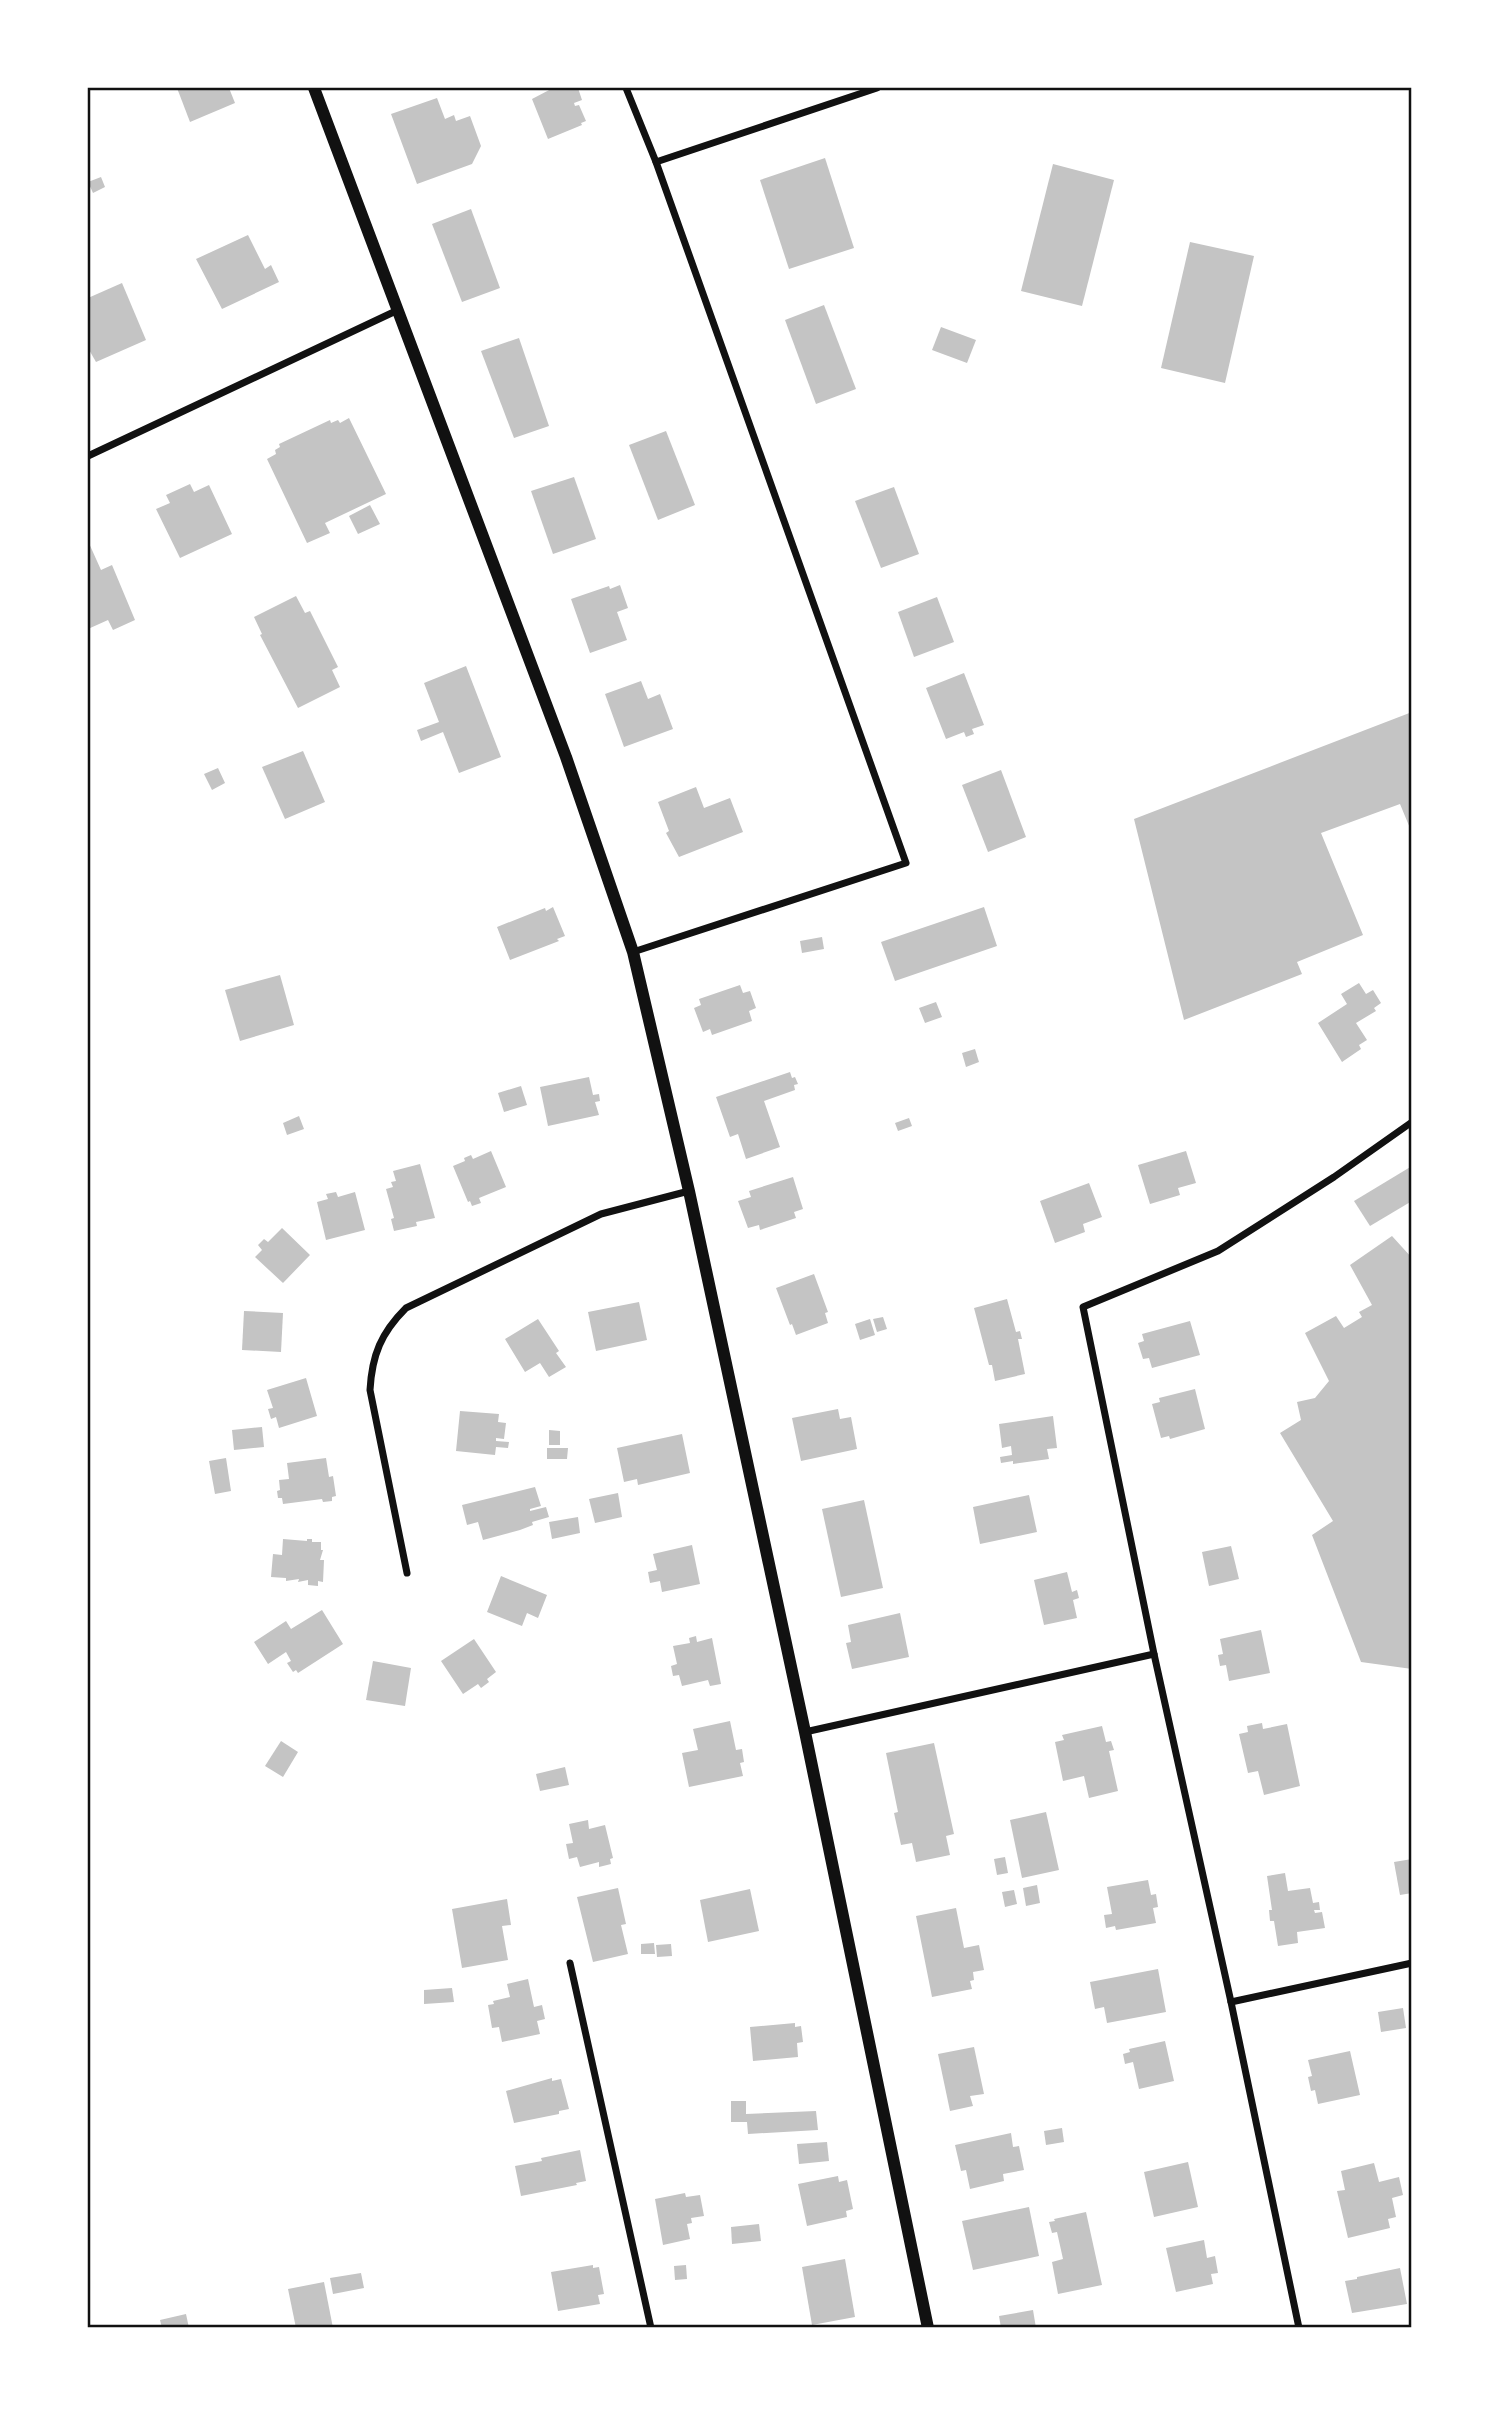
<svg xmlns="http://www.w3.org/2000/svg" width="1499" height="2415" font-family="Poppins,sans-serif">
  <rect width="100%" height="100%" fill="#fff"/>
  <g fill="#c4c4c4">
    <polygon points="177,88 229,88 235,103 190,122"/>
    <polygon points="553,88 555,90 578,88 582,100 574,103 575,106 579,105 586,121 581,123 582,125 548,139 532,99"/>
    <polygon points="437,98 445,119 454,115 456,121 470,116 481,146 472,164 417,184 391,114"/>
    <polygon points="825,158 854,248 789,269 760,180"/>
    <polygon points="1053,164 1114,180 1082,306 1021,291"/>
    <polygon points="101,177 105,187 93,193 88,182"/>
    <polygon points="471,209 500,288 462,302 432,224"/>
    <polygon points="248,235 265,269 271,265 279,282 222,309 196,259"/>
    <polygon points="1190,242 1254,256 1225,383 1161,368"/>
    <polygon points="122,283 146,340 96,362 88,348 88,298"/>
    <polygon points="824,305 856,389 816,404 785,320"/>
    <polygon points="941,327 976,340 967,363 932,350"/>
    <polygon points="519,338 549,426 514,438 481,351"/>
    <polygon points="349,418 386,494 325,523 330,533 307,543 267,459 276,454 275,450 280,447 279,444 330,420 331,423 338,420 340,423"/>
    <polygon points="666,431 695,505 658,520 629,445"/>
    <polygon points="574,477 596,539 553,554 531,491"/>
    <polygon points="190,484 194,492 209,485 232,534 180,558 156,509 170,503 166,495"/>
    <polygon points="894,487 919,554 881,568 855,501"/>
    <polygon points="370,505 380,524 358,534 349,516"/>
    <polygon points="88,541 101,570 112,565 135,620 113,630 108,620 88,629"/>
    <polygon points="620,585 628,608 617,612 627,640 590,653 571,599 609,586 610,589"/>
    <polygon points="296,596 305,613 310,611 338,667 332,670 340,687 298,708 260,635 262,634 254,617"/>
    <polygon points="937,597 954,642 914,657 898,612"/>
    <polygon points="466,666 501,757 459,773 443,732 421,741 417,730 439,722 424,683"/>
    <polygon points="964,673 984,725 972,729 974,734 966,737 964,732 946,739 926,688"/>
    <polygon points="641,681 648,699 660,694 673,729 624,747 605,694"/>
    <polygon points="1412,712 1412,833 1400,804 1321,833 1363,935 1297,962 1302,974 1184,1020 1134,819"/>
    <polygon points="303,751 325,802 285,819 262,767"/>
    <polygon points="218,768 225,783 212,790 204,774"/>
    <polygon points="1001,770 1026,837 988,852 962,785"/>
    <polygon points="696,787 704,808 730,798 743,832 679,857 666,833 669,831 658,802"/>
    <polygon points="553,907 565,936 557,939 559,941 510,960 497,927 545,908 546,911"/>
    <polygon points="984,907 997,946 895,981 881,942"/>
    <polygon points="822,937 824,949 802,953 800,941"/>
    <polygon points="280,975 294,1025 240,1041 225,990"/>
    <polygon points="1359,983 1366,994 1373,990 1381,1003 1374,1008 1376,1011 1356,1023 1367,1040 1359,1045 1361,1049 1342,1062 1318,1023 1347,1004 1341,994"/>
    <polygon points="740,985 743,993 750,991 756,1008 749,1011 752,1021 712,1035 710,1029 703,1032 694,1008 701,1005 699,999"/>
    <polygon points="936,1002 942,1017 925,1023 919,1008"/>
    <polygon points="975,1049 979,1062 966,1067 962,1053"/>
    <polygon points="790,1072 792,1078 795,1077 798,1084 794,1085 795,1090 764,1101 780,1147 746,1159 738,1134 730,1137 716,1097"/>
    <polygon points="589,1077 593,1095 599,1094 600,1101 595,1102 599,1115 548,1126 540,1087"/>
    <polygon points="521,1086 527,1105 504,1112 498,1093"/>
    <polygon points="299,1116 304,1129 287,1135 283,1123"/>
    <polygon points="909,1118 912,1126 898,1131 895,1123"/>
    <polygon points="491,1151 506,1187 479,1198 481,1203 472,1206 470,1201 468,1202 453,1166 465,1161 464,1158 471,1155 473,1159"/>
    <polygon points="1186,1151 1196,1183 1178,1188 1180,1195 1150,1204 1138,1165"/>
    <polygon points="420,1164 435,1218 416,1222 417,1226 394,1231 391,1219 394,1218 386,1189 393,1187 391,1182 396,1181 393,1171"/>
    <polygon points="1412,1166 1412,1201 1370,1226 1354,1201"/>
    <polygon points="793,1177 803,1209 794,1212 796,1218 760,1230 759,1225 748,1228 738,1201 751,1197 749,1191"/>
    <polygon points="1089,1183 1102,1217 1083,1224 1085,1232 1055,1243 1040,1201"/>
    <polygon points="336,1192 338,1197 355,1192 365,1230 326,1240 317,1202 328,1199 326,1194"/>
    <polygon points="282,1228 310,1255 283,1283 255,1257 262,1250 258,1245 264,1239 268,1242"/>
    <polygon points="1392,1236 1412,1258 1412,1669 1361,1662 1312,1535 1333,1521 1280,1433 1301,1420 1297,1402 1315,1398 1329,1381 1305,1333 1336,1316 1344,1328 1362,1317 1359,1312 1372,1305 1350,1265"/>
    <polygon points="814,1274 828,1312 825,1313 828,1323 796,1335 792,1324 790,1325 776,1288"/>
    <polygon points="1007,1299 1016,1332 1020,1331 1022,1339 1018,1339 1025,1374 995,1381 992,1365 989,1365 974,1308"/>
    <polygon points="639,1302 647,1340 596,1351 588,1312"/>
    <polygon points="244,1311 283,1313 281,1352 242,1350"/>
    <polygon points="883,1317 887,1329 877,1332 873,1319"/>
    <polygon points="538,1319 559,1351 556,1353 566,1367 549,1377 540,1363 525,1372 505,1339"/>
    <polygon points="870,1319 875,1335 860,1340 855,1324"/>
    <polygon points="1190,1321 1200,1355 1152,1368 1149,1358 1143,1359 1138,1343 1144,1341 1142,1334"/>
    <polygon points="306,1378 317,1416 279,1428 276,1417 271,1419 268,1409 273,1408 267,1390"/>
    <polygon points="1195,1389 1205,1429 1170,1439 1169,1436 1161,1438 1152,1404 1160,1402 1159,1398"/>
    <polygon points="838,1409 840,1419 851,1417 857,1449 801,1461 792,1418"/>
    <polygon points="460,1411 499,1414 498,1422 506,1423 504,1439 496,1438 496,1441 509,1442 508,1448 496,1447 495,1455 456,1451"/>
    <polygon points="1053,1416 1057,1448 1047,1449 1049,1459 1013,1464 1013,1461 1001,1463 1000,1457 1012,1455 1011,1446 1002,1448 999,1424"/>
    <polygon points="262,1427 264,1447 234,1450 232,1430"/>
    <polygon points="549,1430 560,1431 560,1445 549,1445"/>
    <polygon points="682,1434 690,1473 638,1485 637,1479 624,1482 617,1448"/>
    <polygon points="547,1448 568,1448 567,1459 547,1459"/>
    <polygon points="226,1458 231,1491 215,1494 209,1461"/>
    <polygon points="326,1458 329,1477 333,1476 336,1496 332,1497 332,1501 323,1502 322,1499 283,1504 282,1498 278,1498 277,1491 280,1490 279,1480 289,1479 287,1463"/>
    <polygon points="535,1487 541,1506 530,1509 530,1511 546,1507 549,1517 532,1522 533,1525 520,1530 483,1540 478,1522 467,1525 462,1505"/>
    <polygon points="618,1493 622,1517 595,1523 589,1499"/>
    <polygon points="1029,1495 1037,1532 980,1544 973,1507"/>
    <polygon points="864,1500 883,1588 841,1597 822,1509"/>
    <polygon points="578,1517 580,1533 552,1539 549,1522"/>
    <polygon points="283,1539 307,1541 307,1539 312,1539 312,1542 321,1542 321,1550 323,1550 320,1560 324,1560 323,1582 318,1581 318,1586 308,1585 308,1580 298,1582 299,1579 286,1581 286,1578 271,1577 273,1554 282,1555"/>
    <polygon points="692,1545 700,1584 662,1592 660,1581 650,1583 648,1572 657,1570 653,1554"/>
    <polygon points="1231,1546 1239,1579 1209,1586 1202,1552"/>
    <polygon points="1067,1572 1072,1592 1077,1590 1079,1598 1073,1600 1077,1618 1044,1625 1034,1580"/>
    <polygon points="501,1576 547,1595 538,1618 527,1613 522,1626 487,1612"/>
    <polygon points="322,1610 343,1644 298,1673 296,1670 293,1672 287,1663 291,1661 286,1652 268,1664 254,1642 286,1621 291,1629"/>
    <polygon points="900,1613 909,1657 852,1669 846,1643 851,1642 848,1625"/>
    <polygon points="1261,1630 1270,1673 1229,1681 1226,1665 1220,1666 1218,1655 1223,1654 1220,1639"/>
    <polygon points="696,1636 697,1642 712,1638 721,1684 710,1686 708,1680 682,1686 679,1675 673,1676 671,1666 677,1664 673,1646 690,1643 689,1638"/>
    <polygon points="474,1639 496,1672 487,1679 489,1682 481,1688 478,1684 463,1694 441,1661"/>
    <polygon points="373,1661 411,1668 405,1706 366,1700"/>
    <polygon points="730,1721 736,1750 742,1749 744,1762 740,1763 743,1776 689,1787 682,1753 698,1750 693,1729"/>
    <polygon points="1262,1723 1263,1729 1287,1724 1300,1786 1264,1795 1258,1771 1248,1773 1239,1734 1248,1732 1247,1726"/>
    <polygon points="1102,1726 1106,1742 1111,1741 1114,1750 1109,1751 1118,1791 1089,1798 1084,1776 1063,1781 1055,1742 1064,1740 1062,1735"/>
    <polygon points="281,1741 298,1752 283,1777 265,1766"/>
    <polygon points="934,1743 954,1834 946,1836 950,1855 916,1862 912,1843 901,1845 894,1813 898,1812 886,1753"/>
    <polygon points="565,1767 569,1785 540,1791 536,1774"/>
    <polygon points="1046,1812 1059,1870 1022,1878 1010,1820"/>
    <polygon points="588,1820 589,1829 605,1825 613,1858 610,1859 611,1864 599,1867 599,1862 580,1867 577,1857 569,1859 566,1844 573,1843 569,1824"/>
    <polygon points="1005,1857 1008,1873 997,1875 994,1859"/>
    <polygon points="1412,1859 1412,1893 1400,1895 1394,1862"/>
    <polygon points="1285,1873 1288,1891 1310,1888 1313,1903 1319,1902 1320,1910 1314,1910 1315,1913 1322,1912 1325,1928 1297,1932 1298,1943 1278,1946 1274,1921 1270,1921 1269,1910 1272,1910 1267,1876"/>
    <polygon points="1148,1880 1151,1895 1156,1894 1158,1907 1153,1908 1156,1923 1116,1930 1115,1926 1106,1928 1104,1915 1112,1914 1107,1887"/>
    <polygon points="1037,1885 1040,1903 1026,1906 1023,1888"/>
    <polygon points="618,1888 626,1924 621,1925 628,1954 593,1962 577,1897"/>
    <polygon points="750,1889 759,1931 708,1942 700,1900"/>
    <polygon points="1014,1890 1017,1904 1005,1907 1002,1892"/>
    <polygon points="507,1899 511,1925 502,1926 508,1960 462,1968 452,1909"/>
    <polygon points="956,1908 964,1948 979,1945 984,1970 973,1972 974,1980 970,1981 972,1989 932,1997 916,1916"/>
    <polygon points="654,1943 655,1954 641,1954 641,1944"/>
    <polygon points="671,1944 672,1956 657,1957 656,1945"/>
    <polygon points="1158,1969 1166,2012 1107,2023 1104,2007 1095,2009 1090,1982"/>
    <polygon points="528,1979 534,2007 542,2005 545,2019 537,2021 540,2034 502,2042 499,2027 492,2028 488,2005 494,2004 493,2001 510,1997 507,1984"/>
    <polygon points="452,1988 454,2002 424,2004 424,1990"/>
    <polygon points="1403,2008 1406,2028 1381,2032 1378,2012"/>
    <polygon points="795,2023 795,2027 801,2026 803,2042 797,2043 798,2057 753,2061 750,2027"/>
    <polygon points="1165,2041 1174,2081 1139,2089 1133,2062 1125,2064 1123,2054 1130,2052 1129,2049"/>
    <polygon points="974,2047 984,2094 970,2096 973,2106 950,2111 938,2054"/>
    <polygon points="1350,2051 1360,2095 1318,2104 1315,2090 1311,2091 1308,2077 1312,2076 1308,2060"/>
    <polygon points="552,2078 552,2081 561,2079 569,2109 559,2111 559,2114 514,2123 506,2091"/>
    <polygon points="731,2101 746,2101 746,2114 816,2111 818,2130 748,2134 747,2122 731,2122"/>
    <polygon points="1062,2128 1064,2142 1046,2145 1044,2131"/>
    <polygon points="1011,2133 1013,2147 1019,2146 1024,2170 1003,2174 1004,2181 970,2189 966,2170 961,2171 955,2145"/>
    <polygon points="827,2142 829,2161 799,2164 797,2144"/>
    <polygon points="580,2150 586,2181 576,2183 577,2185 521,2196 515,2166 542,2161 541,2158"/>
    <polygon points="1188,2162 1198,2207 1154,2217 1144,2172"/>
    <polygon points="1374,2163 1379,2182 1399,2177 1403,2195 1392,2198 1396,2217 1388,2219 1390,2228 1348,2238 1337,2191 1345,2190 1341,2171"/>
    <polygon points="838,2176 839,2182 847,2180 853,2209 846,2211 847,2217 807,2226 798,2184"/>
    <polygon points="685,2193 686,2197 700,2195 704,2216 691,2218 692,2223 687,2224 690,2239 663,2245 655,2199"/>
    <polygon points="1029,2207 1039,2256 973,2270 962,2221"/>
    <polygon points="1086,2212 1102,2285 1058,2294 1052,2262 1063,2259 1057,2232 1052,2233 1049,2222 1055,2221 1054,2219"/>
    <polygon points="759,2224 761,2241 732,2244 731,2227"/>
    <polygon points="1204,2240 1207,2258 1215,2256 1218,2273 1211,2274 1213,2284 1176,2292 1166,2248"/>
    <polygon points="845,2259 855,2317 812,2325 802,2267"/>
    <polygon points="593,2265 593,2268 599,2267 604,2294 598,2295 600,2304 558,2311 551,2272"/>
    <polygon points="686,2265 687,2279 675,2280 674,2266"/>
    <polygon points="1400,2268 1407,2304 1352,2313 1345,2281 1357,2279 1357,2277"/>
    <polygon points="361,2273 364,2288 333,2294 330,2278"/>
    <polygon points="324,2282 333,2328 296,2328 288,2289"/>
    <polygon points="1033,2310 1036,2328 1001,2328 999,2316"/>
    <polygon points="186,2314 189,2328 162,2328 160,2320"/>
  </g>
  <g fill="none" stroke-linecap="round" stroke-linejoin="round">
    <g stroke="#111" stroke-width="7">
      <polyline points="626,88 656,162 906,863 633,952"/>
      <polyline points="656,162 877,88"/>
      <polyline points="88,456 398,310"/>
      <path d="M407,1573L370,1390C372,1355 381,1333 406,1308L601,1214L689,1191"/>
      <polyline points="805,1732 1154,1654"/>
      <polyline points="570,1963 651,2328"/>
      <polyline points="1231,2002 1412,1963"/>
      <polyline points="1299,2328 1231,2002 1154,1654 1083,1307 1218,1251 1334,1177 1412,1122"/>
    </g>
    <polyline stroke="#111" stroke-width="12" points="314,88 566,757 633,952 689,1191 805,1732 928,2328"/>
  </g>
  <rect width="1499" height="2415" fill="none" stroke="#ffffff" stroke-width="178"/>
  <rect x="89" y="89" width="1321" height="2237" fill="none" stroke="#111" stroke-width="2.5"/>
</svg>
